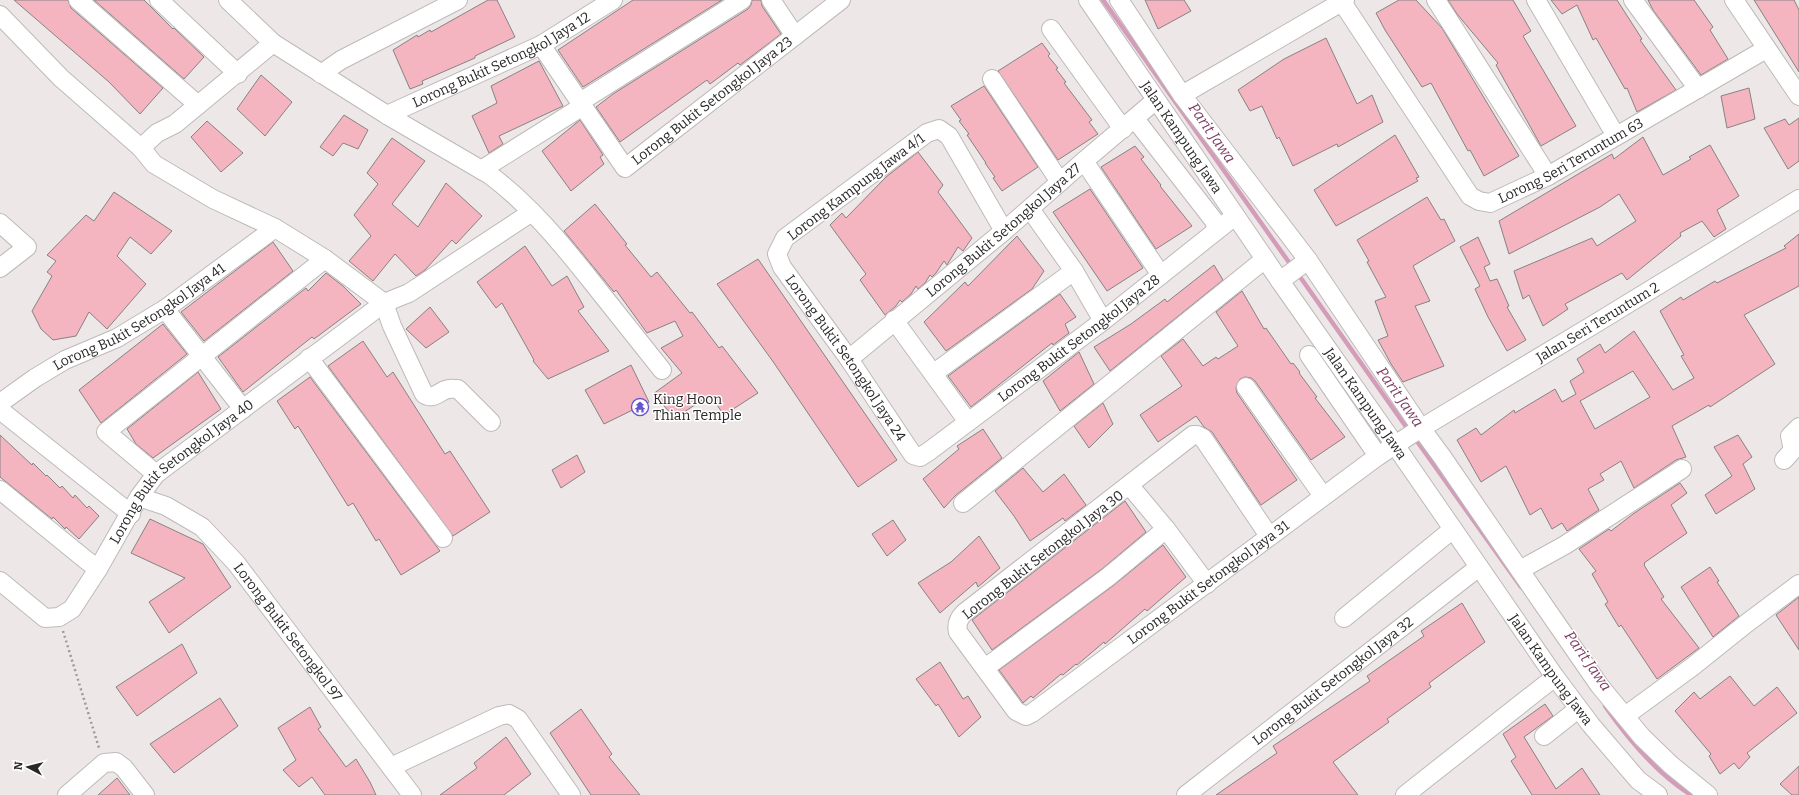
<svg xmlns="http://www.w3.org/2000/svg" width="1799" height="795" font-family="Bitter,serif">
  <rect width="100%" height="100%" fill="#ede8e7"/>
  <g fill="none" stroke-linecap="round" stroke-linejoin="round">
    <g stroke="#d39db9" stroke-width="4.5">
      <polyline points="1103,0 1293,268"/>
      <polyline points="1298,274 1409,431"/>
      <polyline points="1414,437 1521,587"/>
      <path d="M1605,706C1628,739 1656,773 1691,795"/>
    </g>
  </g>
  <g fill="#f4b5c1" stroke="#878283" fill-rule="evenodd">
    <polygon points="14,0 68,0 71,8 163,88 140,114 109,82"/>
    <polygon points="94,0 144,0 173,29 174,28 204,57 184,79"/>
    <polygon points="488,0 497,0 515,37 475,56 475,58 422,81 423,84 410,89 393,50 417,35 418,37 430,30 431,32"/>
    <polygon points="633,0 722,0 583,87 558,50"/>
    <polygon points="752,0 761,0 762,6 781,34 740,65 738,63 710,84 707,80 620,142 596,107 613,94 748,9 751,5"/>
    <polygon points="1145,0 1184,0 1191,11 1158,29"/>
    <polygon points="1399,0 1416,0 1442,28 1519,156 1484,176 1470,150 1468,151 1431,83 1422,87 1385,30 1376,13"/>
    <polygon points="1448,0 1513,0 1531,31 1523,36 1576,126 1541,146 1496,65 1498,63 1457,14"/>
    <polygon points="1551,0 1617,0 1642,39 1640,40 1676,90 1637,112 1627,88 1625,89 1596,38 1593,40 1577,5 1562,14"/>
    <polygon points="1648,0 1694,0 1713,27 1710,30 1728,59 1701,75 1653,10"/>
    <polygon points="1754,0 1794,0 1799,10 1799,72"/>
    <polygon points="1326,38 1357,104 1372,95 1383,122 1338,147 1337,144 1293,166 1279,137 1277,139 1262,106 1250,111 1238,90 1284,59"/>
    <polygon points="1042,43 1050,54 1048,56 1058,68 1056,69 1066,82 1064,83 1092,120 1089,122 1098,134 1058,160 998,71"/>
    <polygon points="539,61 563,106 499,136 503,144 489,153 472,116 497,103 491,86"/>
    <polygon points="261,75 292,102 265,136 237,109"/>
    <polygon points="984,86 1038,167 1002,191 993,178 995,177 985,163 986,163 967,135 969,134 959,121 961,120 951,106"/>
    <polygon points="1749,88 1755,119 1727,128 1721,96"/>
    <polygon points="344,115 368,130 358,149 343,143 333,156 320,147"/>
    <polygon points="1799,118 1799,161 1788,169 1764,128 1785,119 1789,125"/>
    <polygon points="580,120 603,155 600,157 604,164 571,191 542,151"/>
    <polygon points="207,121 243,153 221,172 191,137"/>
    <polygon points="1395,135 1419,177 1416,178 1418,181 1336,226 1314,190"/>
    <polygon points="1643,137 1663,175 1691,159 1689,157 1710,145 1739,196 1717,210 1726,229 1714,237 1702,221 1680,233 1681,236 1627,280 1622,273 1565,304 1568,309 1543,326 1529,295 1523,299 1514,271 1592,238 1597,246 1636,221 1619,194 1600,207 1509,254 1499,221 1612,154 1614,159"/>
    <polygon points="392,138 425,161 392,204 418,227 446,183 482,216 456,244 452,240 425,270 416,276 395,254 373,281 349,261 371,236 354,215 378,184 367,173"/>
    <polygon points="1135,146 1144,157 1141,159 1161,185 1160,186 1192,226 1156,249 1101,167"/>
    <polygon points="918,152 943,185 938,192 972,238 963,251 958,247 947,265 944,261 936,273 932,277 930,275 925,283 918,289 916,286 911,294 902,302 900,300 896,306 885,315 860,280 866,274 830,225 842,213 846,218 886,177"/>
    <polygon points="1090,189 1143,268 1107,291 1053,212"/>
    <polygon points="114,192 172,231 151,254 130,237 117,256 146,284 107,329 89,312 76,336 53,340 41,329 32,311 52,276 47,272 56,261 47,255 86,215 94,221"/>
    <polygon points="1427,197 1441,220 1444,219 1455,241 1413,266 1430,301 1415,306 1444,366 1403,382 1391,364 1378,340 1388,336 1375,301 1386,297 1367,262 1369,261 1357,240"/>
    <polygon points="595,204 627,244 625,245 651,277 657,272 690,313 692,312 719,348 722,346 758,393 724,415 710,395 675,418 653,394 682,373 661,348 683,336 675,321 647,333 616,290 614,292 564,231"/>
    <path d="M1799,234V286L1744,315L1775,364L1710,407L1709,405L1672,426L1686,457L1676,460L1634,488L1621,461L1600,474L1604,480L1588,489L1599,510L1567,531L1562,523L1552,529L1541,508L1530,515L1506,466L1481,482L1457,440L1476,428L1481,435L1514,410L1515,413L1555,389L1562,402L1576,394L1570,381L1584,372L1577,359L1600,344L1605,353L1634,331L1673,390L1694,378L1681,356L1684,355L1660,311L1681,297L1683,300L1715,281L1717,283L1786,248L1784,246ZM1633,371L1650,397L1595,429L1580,401Z"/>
    <polygon points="1017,236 1044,271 1032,289 946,351 924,322 965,282 968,286"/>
    <polygon points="1478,237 1490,264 1484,267 1490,281 1497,279 1509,306 1507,307 1526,340 1507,351 1488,317 1475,289 1480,286 1460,247"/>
    <polygon points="273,242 293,271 204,341 181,312"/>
    <polygon points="525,246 552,286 567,276 584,307 578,311 609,351 548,379 533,361 534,360 502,303 496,308 477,282"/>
    <polygon points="758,259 897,460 858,487 774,363 717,284"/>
    <polygon points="1214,265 1223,280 1110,371 1094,347 1131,324 1165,299 1167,302"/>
    <polygon points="326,273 343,286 361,304 314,339 312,337 243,392 218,357 306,288 308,291"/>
    <polygon points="1242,291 1264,329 1266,328 1291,364 1293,363 1300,372 1299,373 1317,397 1315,398 1345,437 1311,460 1255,381 1251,378 1245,377 1240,379 1236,388 1237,393 1297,480 1261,505 1212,432 1204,427 1196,416 1158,442 1140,415 1182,386 1161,356 1183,339 1203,366 1216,357 1218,359 1238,346 1216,312"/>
    <polygon points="1060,294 1076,317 1065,324 1069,333 1053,345 1052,343 971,407 948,376"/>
    <polygon points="430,307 449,332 426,348 406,329"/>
    <polygon points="163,324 187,354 101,423 79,390"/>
    <polygon points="363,341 387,377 393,372 445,454 450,451 490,512 453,536 328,366"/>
    <polygon points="1079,352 1094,384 1060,411 1043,381"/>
    <polygon points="631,365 649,402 604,424 585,390"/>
    <polygon points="198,372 221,409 153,458 136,444 127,429"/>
    <polygon points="310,377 440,551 401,575 379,539 376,541 353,503 348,506 298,426 295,429 277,401"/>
    <polygon points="1103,403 1113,424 1089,448 1074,426"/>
    <polygon points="983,429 1002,458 956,495 944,508 923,479 959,449 957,446"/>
    <polygon points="0,435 32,465 33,463 46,476 47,475 60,488 62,486 73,498 75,495 87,508 89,506 99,516 79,539 66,527 65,529 53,517 52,519 0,477"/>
    <polygon points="1738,435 1752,457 1743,464 1755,489 1716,514 1705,495 1732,476 1714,447"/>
    <polygon points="577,455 585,472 561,488 552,470"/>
    <polygon points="1023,468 1043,492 1064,474 1086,505 1065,521 1063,518 1030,541 1014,516 995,491"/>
    <polygon points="1680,483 1687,493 1671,505 1687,533 1644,563 1645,564 1644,565 1664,597 1661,599 1699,648 1657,679 1621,625 1619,627 1605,604 1608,602 1592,574 1596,571 1579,549 1609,529 1611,531 1633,514"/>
    <polygon points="1125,501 1146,532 1102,569 992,650 972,620"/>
    <polygon points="150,519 203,544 231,587 169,633 149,602 185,578 131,553"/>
    <polygon points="893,520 906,540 887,556 872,534"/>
    <polygon points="979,536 1000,568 978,587 976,582 940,613 918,583 951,562"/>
    <polygon points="1163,545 1186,577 1147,611 1145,609 1105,644 1104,642 1077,665 1076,664 1063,675 1061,674 1033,698 1031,696 1023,703 999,670 1114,585"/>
    <polygon points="1710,567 1719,581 1717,582 1739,616 1713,637 1681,587"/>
    <polygon points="1799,597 1799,650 1776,615"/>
    <polygon points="1462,603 1485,642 1429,683 1431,687 1387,719 1389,722 1333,762 1358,795 1216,795 1277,753 1273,746 1370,681 1367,676 1424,636 1421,631"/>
    <polygon points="182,644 197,673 137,716 116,687"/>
    <polygon points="940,662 963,699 968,696 981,717 959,737 938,704 936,706 916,679"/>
    <polygon points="1730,676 1754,706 1777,687 1797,713 1747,753 1750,757 1739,769 1734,763 1720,774 1709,756 1711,754 1675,711 1694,692 1700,699"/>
    <polygon points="220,698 238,726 174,773 150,744"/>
    <polygon points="1545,704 1553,716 1524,737 1556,789 1582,768 1600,795 1532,795 1511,761 1516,757 1503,734"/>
    <polygon points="310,707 321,727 318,729 346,767 356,759 370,782 376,795 325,795 312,777 299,787 283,770 296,760 278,728"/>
    <polygon points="581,709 612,754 609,757 640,795 591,795 550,733"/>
    <polygon points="506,737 531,774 504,795 440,795 477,768 474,763"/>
    <polygon points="1799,766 1799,795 1792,795 1780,784"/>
    <polygon points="117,778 130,795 98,795"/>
  </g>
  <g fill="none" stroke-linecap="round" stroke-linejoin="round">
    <g stroke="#bfb9b9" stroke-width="20">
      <g id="minor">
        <polyline points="78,0 198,105"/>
        <polyline points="159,0 238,74"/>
        <path d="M228,0L273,43L387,115L490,175C530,205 561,243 592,282C616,312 639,341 662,370"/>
        <polyline points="771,0 795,36"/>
        <path id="s1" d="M1088,0L1280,281L1395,445L1555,677L1591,725L1638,780L1658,795"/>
        <polyline points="1119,0 1182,95 1308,260 1421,428 1443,458 1543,604 1599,685 1642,737 1671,765 1708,795"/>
        <polyline points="1436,0 1548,176"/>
        <polyline points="1536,0 1616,136"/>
        <polyline points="1633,0 1698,89"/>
        <polyline points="1734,0 1799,96"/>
        <path id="s2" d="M1342,2L1470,196L1479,201L1490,203L1548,176L1766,49"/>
        <polyline points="0,15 61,78 141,148 154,164 213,199 275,228 325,259 384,303"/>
        <polyline points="1051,29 1123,129"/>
        <path id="s3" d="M541,45L625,168L841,0"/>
        <polyline points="321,74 341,60 458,0"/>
        <polyline points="992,79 1060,182"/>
        <polyline points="1182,95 1345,0"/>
        <polyline points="580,102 742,0"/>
        <path id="s4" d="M387,115L541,45L613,0"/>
        <polyline points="1135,119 1215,222 1216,231"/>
        <polyline points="141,148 157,133 175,124 198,105 273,43"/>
        <polyline points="1084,161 1161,275"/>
        <polyline points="481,170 583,106"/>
        <polyline points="1030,209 1074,271 1103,321"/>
        <polyline points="0,223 27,247 0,268"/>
        <path id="s5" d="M1004,231L949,136L939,129L927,133L785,238L777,254L782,267L849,359L913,455L920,457L928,452L1103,321L1235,216"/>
        <polyline points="1280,281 1308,260"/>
        <path d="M384,303L392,326L424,394C432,400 438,393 445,390C450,388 454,389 458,389L491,422"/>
        <polyline points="165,309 243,409"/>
        <polyline points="894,320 968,422"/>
        <polyline points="1309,355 1378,456"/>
        <polyline points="309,358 443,538"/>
        <path id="s6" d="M849,359L1004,231L1084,161L1156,100"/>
        <polyline points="934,373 1074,271"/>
        <polyline points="1246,387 1323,496"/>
        <path id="s7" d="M0,403L35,378L65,360L117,338L165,309L275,228"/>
        <polyline points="0,410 131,514"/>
        <polyline points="1784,460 1793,450 1790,436 1799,427"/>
        <polyline points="156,474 106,432 325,259"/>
        <polyline points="1130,486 1166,529 1207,584"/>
        <polyline points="0,490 86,560 98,569"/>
        <path id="s8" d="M139,497L166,506L202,527L236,563L412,795"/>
        <polyline points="963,503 1265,259"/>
        <path id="s9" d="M1269,536L1203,438L1197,435H1193L964,613C959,618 956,624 958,632L1016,711L1026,716L1032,713L1378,456L1415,432L1593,325L1799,199"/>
        <polyline points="1520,570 1565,545 1682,469"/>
        <path id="s10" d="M0,581L45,618L59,617L72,609L98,569L139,497L156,474L384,303L409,293L532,212"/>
        <polyline points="1344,618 1453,529"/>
        <polyline points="985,668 1108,577 1166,529"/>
        <polyline points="1625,716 1692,667 1747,623 1799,584"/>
        <polyline points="1544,736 1578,709"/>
        <polyline points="391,767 499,716 509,714 518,719 571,795"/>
        <polyline points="67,795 104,763 116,762 124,768 145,795"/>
        <path id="s11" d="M1186,795L1479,567"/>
        <polyline points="1405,795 1555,677"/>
      </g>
    </g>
    <polyline stroke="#9e9a9a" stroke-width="2.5" stroke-dasharray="2 3" stroke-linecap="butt" points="63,631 99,748"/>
    <use href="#minor" stroke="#fff" stroke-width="18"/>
  </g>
  <defs>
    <g id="temple-ring" transform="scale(0.9)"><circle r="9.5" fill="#fff" stroke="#6456cf" stroke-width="1.5"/><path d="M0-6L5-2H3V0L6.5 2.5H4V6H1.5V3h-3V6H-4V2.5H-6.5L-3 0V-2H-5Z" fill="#6456cf"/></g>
  </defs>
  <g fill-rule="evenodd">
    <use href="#temple-ring" x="640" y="407"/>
  </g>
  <g text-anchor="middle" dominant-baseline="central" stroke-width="3" stroke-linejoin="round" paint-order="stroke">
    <g font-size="14" fill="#292727" stroke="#fff">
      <text stroke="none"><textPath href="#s4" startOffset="127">Lorong Bukit Setongkol Jaya 12</textPath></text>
      <text stroke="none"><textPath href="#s3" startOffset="259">Lorong Bukit Setongkol Jaya 23</textPath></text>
      <text stroke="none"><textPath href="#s1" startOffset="166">Jalan Kampung Jawa</textPath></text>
      <text stroke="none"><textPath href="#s2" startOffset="345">Lorong Seri Teruntum 63</textPath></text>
      <text transform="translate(856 187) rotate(-37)">Lorong Kampung Jawa 4/1</text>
      <text stroke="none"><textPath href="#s6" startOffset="201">Lorong Bukit Setongkol Jaya 27</textPath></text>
      <text stroke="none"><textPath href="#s7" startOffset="164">Lorong Bukit Setongkol Jaya 41</textPath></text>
      <text stroke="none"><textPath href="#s9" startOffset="1244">Jalan Seri Teruntum 2</textPath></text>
      <text stroke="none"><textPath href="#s5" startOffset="778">Lorong Bukit Setongkol Jaya 28</textPath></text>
      <text stroke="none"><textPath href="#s5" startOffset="454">Lorong Bukit Setongkol Jaya 24</textPath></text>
      <text stroke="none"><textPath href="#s1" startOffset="490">Jalan Kampung Jawa</textPath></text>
      <text stroke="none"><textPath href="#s10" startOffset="266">Lorong Bukit Setongkol Jaya 40</textPath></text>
      <text transform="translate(1043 555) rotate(-38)">Lorong Bukit Setongkol Jaya 30</text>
      <text stroke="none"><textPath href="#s9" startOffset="775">Lorong Bukit Setongkol Jaya 31</textPath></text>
      <text stroke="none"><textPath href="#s8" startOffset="206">Lorong Bukit Setongkol 97</textPath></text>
      <text stroke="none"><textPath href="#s1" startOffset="814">Jalan Kampung Jawa</textPath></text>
      <text stroke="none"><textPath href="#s11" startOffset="186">Lorong Bukit Setongkol Jaya 32</textPath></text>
    </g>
    <g font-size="14" fill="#292727" stroke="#fff" text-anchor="start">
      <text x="653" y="399">King Hoon<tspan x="653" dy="16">Thian Temple</tspan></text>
    </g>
    <g font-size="15" font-style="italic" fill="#7e3b62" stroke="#fff">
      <text transform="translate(1212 133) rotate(55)">Parit Jawa</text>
      <text transform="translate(1400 397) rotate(55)">Parit Jawa</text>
      <text transform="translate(1588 661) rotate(55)">Parit Jawa</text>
    </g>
  </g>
  <g transform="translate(28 767) rotate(277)" stroke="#ffffff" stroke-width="3" paint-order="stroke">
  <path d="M0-3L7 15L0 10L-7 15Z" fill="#292727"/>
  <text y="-6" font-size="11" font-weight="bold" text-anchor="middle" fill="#292727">N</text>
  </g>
</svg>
